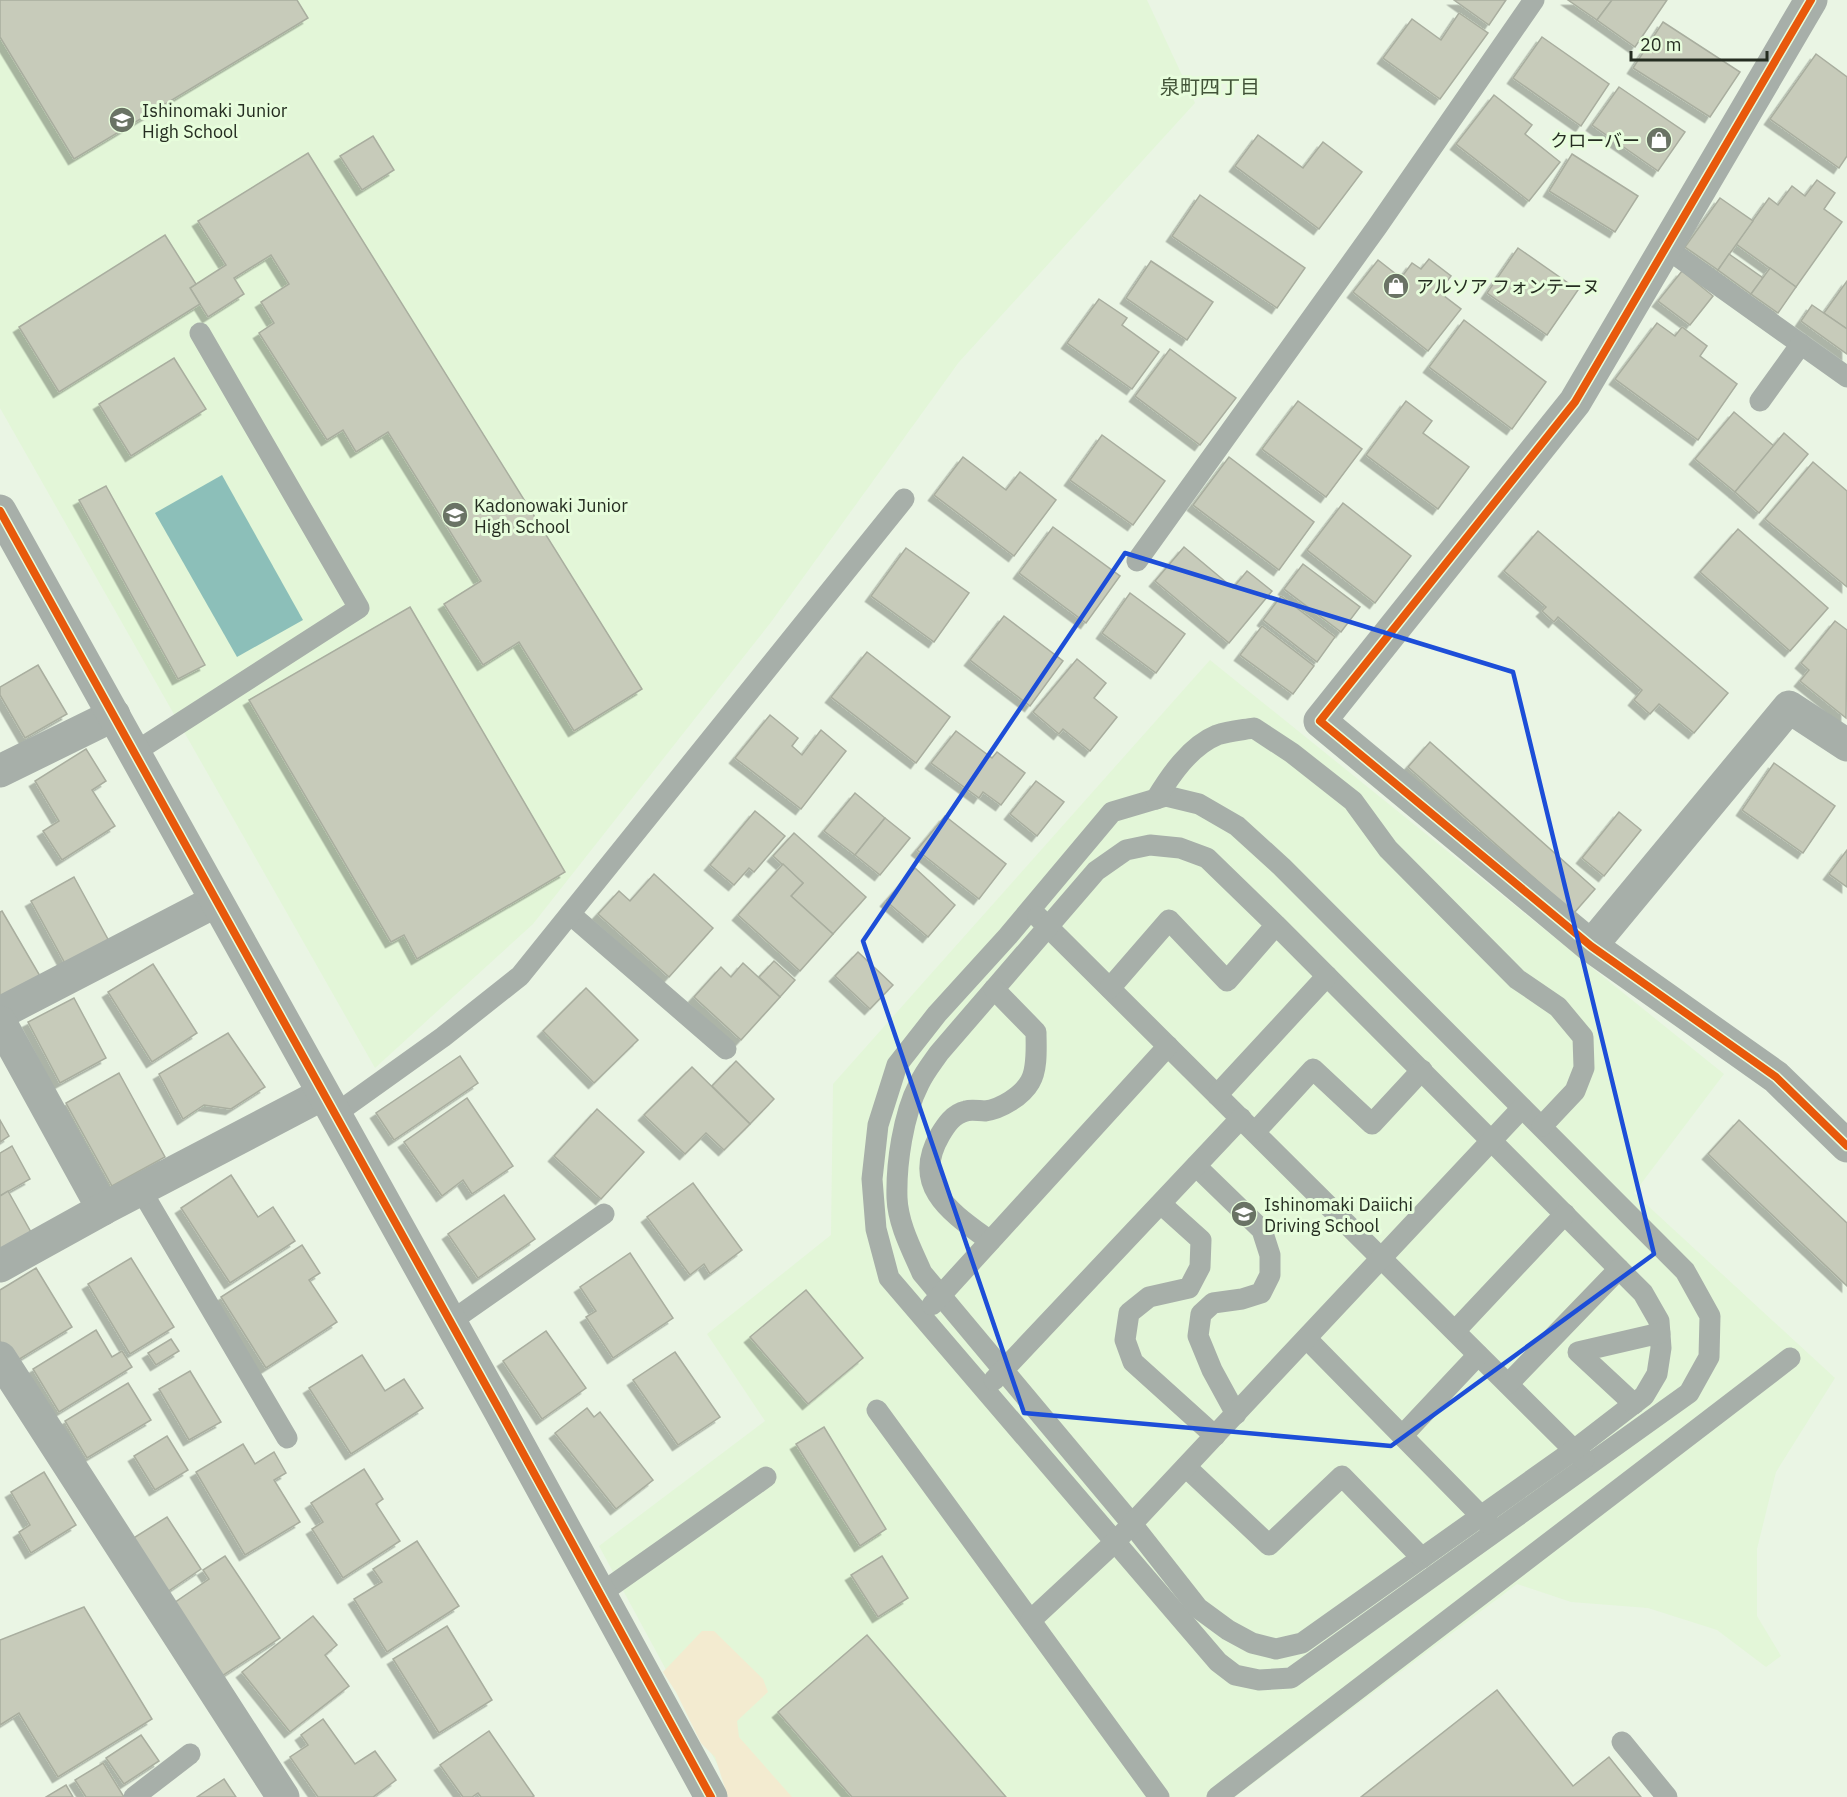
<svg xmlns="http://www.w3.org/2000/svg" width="1847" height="1797" font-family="'IBM Plex Sans','Noto Sans JP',sans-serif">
  <defs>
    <filter id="shadow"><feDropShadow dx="-5.5" dy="5.5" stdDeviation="0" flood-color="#0004"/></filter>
  </defs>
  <rect width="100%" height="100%" fill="#eaf5e4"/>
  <g fill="#e3f6d8">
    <polygon points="0,0 1147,0 1195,103 959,362 771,622 533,924 375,1068 0,408"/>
    <polygon points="1210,660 1724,1074 1634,1193 1835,1378 1776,1472 1757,1549 1757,1616 1781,1656 1766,1667 1717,1630 1648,1608 1571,1602 1517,1584 1235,1797 735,1797 599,1546 765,1421 707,1334 831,1235 833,1084"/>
  </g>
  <polygon fill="#f3ebd0" points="702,1631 714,1631 763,1679 768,1692 737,1721 739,1737 792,1797 728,1797 715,1757 701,1743 676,1692 663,1672"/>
  <polygon fill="#8cbfb9" points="222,475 303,620 237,657 155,513"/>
  <g fill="#c7cbba" stroke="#a9ae9f" stroke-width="1.5" filter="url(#shadow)">
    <polygon points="0,0 297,0 308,18 74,159 0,37"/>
    <polygon points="1454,0 1506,0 1489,25"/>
    <polygon points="1568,0 1612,0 1597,20"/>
    <polygon points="1612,0 1667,0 1635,47 1597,20"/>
    <polygon points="1459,13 1488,33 1440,99 1383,58 1412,19 1441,40"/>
    <polygon points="1663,22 1740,72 1710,117 1633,68"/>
    <polygon points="1542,37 1609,84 1581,126 1513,78"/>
    <polygon points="1816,54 1847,77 1847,156 1839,168 1770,119"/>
    <polygon points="1619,87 1685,132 1658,171 1592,125"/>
    <polygon points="1494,95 1532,125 1525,134 1560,162 1529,201 1456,144"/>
    <polygon points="1258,135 1303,168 1323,142 1362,172 1319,229 1235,166"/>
    <polygon points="373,136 394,170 362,190 340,156"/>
    <polygon points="308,153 642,689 574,731 519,642 483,665 444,604 481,581 388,432 356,452 343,430 327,440 259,333 274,323 261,302 289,284 271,255 234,278 244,294 208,317 190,288 226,265 198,221"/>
    <polygon points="1572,154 1638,196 1615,232 1549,191"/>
    <polygon points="1817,180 1835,193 1824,209 1842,222 1796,287 1736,244 1769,198 1778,205 1792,186 1805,196"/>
    <polygon points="1200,195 1305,268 1277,308 1172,236"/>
    <polygon points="1720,198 1753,221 1718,270 1685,247"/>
    <polygon points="165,235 196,284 190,288 200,304 59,392 19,327"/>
    <polygon points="1518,248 1578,290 1547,335 1487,293"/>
    <polygon points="1729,254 1763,278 1751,294 1718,270"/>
    <polygon points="1429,259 1451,276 1439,292 1461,309 1428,351 1353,292 1378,260 1401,278 1412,263 1421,269"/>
    <polygon points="1151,261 1213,302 1187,340 1126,298"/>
    <polygon points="1770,268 1796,287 1778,313 1751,294"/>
    <polygon points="1682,271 1713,296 1690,325 1658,301"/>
    <polygon points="1847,281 1847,329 1824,313"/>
    <polygon points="1099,299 1127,318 1122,325 1159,352 1132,389 1067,343"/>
    <polygon points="1812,305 1847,329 1847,354 1801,321"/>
    <polygon points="1464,320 1546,382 1512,429 1429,367"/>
    <polygon points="1657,323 1675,336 1682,327 1707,346 1700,356 1737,384 1698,440 1615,379"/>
    <polygon points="1170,349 1236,398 1200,445 1135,396"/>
    <polygon points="174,358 206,409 131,456 99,404"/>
    <polygon points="1298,401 1362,449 1326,497 1262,449"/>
    <polygon points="1406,401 1432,421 1423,433 1469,467 1438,509 1366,455"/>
    <polygon points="1734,412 1774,446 1735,492 1695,459"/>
    <polygon points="1784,433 1808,454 1759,513 1735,492"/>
    <polygon points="1102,435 1165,481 1133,525 1070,480"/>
    <polygon points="963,457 1006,490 1020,472 1056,500 1014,556 934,495"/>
    <polygon points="1229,457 1314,522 1279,570 1193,505"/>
    <polygon points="1813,462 1847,491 1847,587 1765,519"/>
    <polygon points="106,486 205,665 178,679 79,500"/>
    <polygon points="1343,503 1411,556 1375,603 1307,550"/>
    <polygon points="1053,527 1120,576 1086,623 1019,573"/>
    <polygon points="1738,529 1828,608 1790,651 1700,572"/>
    <polygon points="1538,531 1728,693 1694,733 1659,704 1650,714 1634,700 1642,690 1558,617 1554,622 1542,611 1546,607 1504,571"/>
    <polygon points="1184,547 1233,588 1247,571 1272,591 1229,643 1155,581"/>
    <polygon points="906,548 969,593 934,642 871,596"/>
    <polygon points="1303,564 1360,607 1341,632 1284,589"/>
    <polygon points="1130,593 1185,634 1156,673 1102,633"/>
    <polygon points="1281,596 1335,637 1317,662 1263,620"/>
    <polygon points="410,607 565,872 417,959 404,935 391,942 249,700"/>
    <polygon points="1004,616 1063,661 1030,706 970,660"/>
    <polygon points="1835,621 1847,630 1846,718 1800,681 1809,670 1801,663"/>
    <polygon points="1262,626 1314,666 1293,694 1240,655"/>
    <polygon points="867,652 950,717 916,763 831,697"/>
    <polygon points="1077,659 1106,683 1094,698 1117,717 1090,751 1063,729 1059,734 1033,712"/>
    <polygon points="38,665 67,714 25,738 0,695 0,687"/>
    <polygon points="770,715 798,738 792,746 802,755 821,730 846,751 801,809 735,758"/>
    <polygon points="956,731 992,758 997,752 1025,773 1001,805 983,792 979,798 931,763"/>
    <polygon points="1430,742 1595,889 1574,913 1408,767"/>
    <polygon points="86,749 106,781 92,790 115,826 62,860 43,831 59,821 35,781"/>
    <polygon points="1774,763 1835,806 1803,853 1742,810"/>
    <polygon points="1036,781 1064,802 1037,836 1010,814"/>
    <polygon points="855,793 885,818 855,855 824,831"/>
    <polygon points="755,811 785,836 754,872 749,868 734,885 710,865"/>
    <polygon points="1619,812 1641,830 1604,876 1582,858"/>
    <polygon points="945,816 1006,864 979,899 917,850"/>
    <polygon points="885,818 910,838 880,875 855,855"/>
    <polygon points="794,833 866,897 833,934 791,896 803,883 773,856"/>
    <polygon points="1847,850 1847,887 1829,874"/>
    <polygon points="783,864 803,883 791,896 833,934 800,971 738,915"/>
    <polygon points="915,868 955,905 928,937 886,901"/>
    <polygon points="654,874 713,928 669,977 598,914 619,891 630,901"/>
    <polygon points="74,877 110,943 67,967 31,901"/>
    <polygon points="2,911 40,976 0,1000 0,912"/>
    <polygon points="858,952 893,985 870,1009 835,976"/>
    <polygon points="774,961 795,980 780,997 759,977"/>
    <polygon points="743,963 780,997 741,1040 694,997 721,967 731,977"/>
    <polygon points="153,964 197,1033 152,1062 108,992"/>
    <polygon points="586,988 638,1040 594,1083 543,1031"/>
    <polygon points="74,998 106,1058 60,1083 28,1022"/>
    <polygon points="228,1033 265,1087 231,1109 204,1105 183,1119 159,1074"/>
    <polygon points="460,1056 478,1083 394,1140 376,1113"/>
    <polygon points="736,1061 774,1099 750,1124 712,1086"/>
    <polygon points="692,1067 750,1124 724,1150 706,1133 685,1154 644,1115"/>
    <polygon points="119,1073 165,1157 112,1186 66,1103"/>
    <polygon points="467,1098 513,1166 472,1194 463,1180 442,1196 404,1142"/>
    <polygon points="597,1109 644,1152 601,1199 554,1156"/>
    <polygon points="0,1120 9,1136 0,1142"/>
    <polygon points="1739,1120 1847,1223 1847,1286 1708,1154"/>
    <polygon points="12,1146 30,1179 0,1196 0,1153"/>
    <polygon points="231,1175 258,1217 273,1207 295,1241 230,1283 181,1208"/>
    <polygon points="693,1183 742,1250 710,1274 704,1264 690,1275 647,1217"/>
    <polygon points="8,1191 32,1234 0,1252 0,1196"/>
    <polygon points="504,1195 535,1239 478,1278 448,1234"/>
    <polygon points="302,1245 320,1273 309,1280 337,1322 266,1368 221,1297"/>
    <polygon points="630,1253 673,1318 613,1358 586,1317 596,1311 580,1287"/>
    <polygon points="131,1258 174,1327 130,1354 88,1284"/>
    <polygon points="36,1268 72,1327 13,1363 0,1341 0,1290"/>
    <polygon points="806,1290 863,1358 808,1404 750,1337"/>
    <polygon points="96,1330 112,1357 122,1351 132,1367 59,1412 33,1369"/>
    <polygon points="546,1331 586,1388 542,1419 503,1361"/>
    <polygon points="171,1339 179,1351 156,1365 148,1353"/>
    <polygon points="675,1352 720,1417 678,1445 633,1380"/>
    <polygon points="362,1355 385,1391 404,1379 423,1408 351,1454 309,1388"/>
    <polygon points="190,1371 221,1422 189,1440 159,1389"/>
    <polygon points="128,1383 151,1420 87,1458 65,1421"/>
    <polygon points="587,1408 594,1417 600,1412 653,1480 616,1509 555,1433"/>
    <polygon points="824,1427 886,1529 860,1546 796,1444"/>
    <polygon points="167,1436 188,1470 155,1490 134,1456"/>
    <polygon points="243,1444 255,1464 274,1452 286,1473 274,1480 300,1522 245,1555 196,1472"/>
    <polygon points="364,1469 383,1499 376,1504 400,1541 343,1578 312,1529 323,1522 311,1503"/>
    <polygon points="44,1472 76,1525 31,1553 19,1532 30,1525 11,1492"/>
    <polygon points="167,1517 201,1569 167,1592 132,1539"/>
    <polygon points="417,1541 459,1606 387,1652 354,1599 382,1582 373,1569"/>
    <polygon points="225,1556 280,1638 219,1678 171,1605 209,1579 203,1570"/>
    <polygon points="882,1556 908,1598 878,1617 851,1575"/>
    <polygon points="84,1607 152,1719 58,1777 19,1713 0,1725 0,1640"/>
    <polygon points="313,1616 337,1645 325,1655 349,1686 290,1732 242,1672"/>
    <polygon points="447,1626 492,1700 439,1733 393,1659"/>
    <polygon points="867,1635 1006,1797 852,1797 778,1712"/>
    <polygon points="1497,1690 1573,1786 1609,1757 1641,1797 1361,1797"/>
    <polygon points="323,1719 355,1764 375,1751 396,1780 373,1797 318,1797 290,1757 308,1745 301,1735"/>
    <polygon points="489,1731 534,1796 532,1797 481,1797 478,1793 472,1797 463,1797 440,1765"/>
    <polygon points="141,1735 159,1761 124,1784 106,1758"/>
    <polygon points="103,1763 124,1797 86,1797 75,1780"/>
    <polygon points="224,1779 236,1797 197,1797"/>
    <polygon points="66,1785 73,1797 46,1797"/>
  </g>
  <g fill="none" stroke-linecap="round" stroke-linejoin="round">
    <g stroke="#a7afa9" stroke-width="21">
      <polyline points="1666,248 1847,377"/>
      <polyline points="1760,401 1801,344"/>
      <polyline points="1137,561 1377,227 1534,0"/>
      <polyline points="135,752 359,608 200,333"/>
      <polygon points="1166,796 1199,804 1237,826 1282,867 1685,1271 1710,1316 1709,1357 1689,1393 1291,1678 1259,1680 1235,1675 1218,1662 889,1278 876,1229 872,1179 878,1125 897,1065 937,1014 1008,936 1112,812"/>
      <path d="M1156,799C1170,776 1190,746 1217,735C1228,731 1242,730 1254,728L1292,753L1353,801L1388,849L1517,979L1558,1007L1583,1037L1584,1068L1575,1091L1542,1126"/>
      <polyline points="570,914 726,1049"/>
      <polyline points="1038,917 1584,1460"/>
      <path d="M1110,988L1169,920L1227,981L1276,925L1643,1293L1659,1321L1661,1348L1657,1374L1644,1396L1574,1450L1302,1643L1276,1649L1252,1643L1228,1630L1198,1608L1132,1524L922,1273C912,1250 898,1224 897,1198C896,1164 903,1115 919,1084C924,1073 932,1063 939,1053L1096,871L1126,850L1150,845L1180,848L1207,858L1276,925"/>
      <polyline points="1217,1095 1327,976"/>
      <polyline points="334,1115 443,1037 520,976 904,499"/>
      <polyline points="1255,1132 1313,1069 1372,1124 1422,1070"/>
      <polyline points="1196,1166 1262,1230 1270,1255 1270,1275 1261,1293 1242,1299 1213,1303 1201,1314 1198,1336 1212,1370 1236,1414"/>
      <polyline points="141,1190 287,1438"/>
      <polyline points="1161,1204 1201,1240 1200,1267 1189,1288 1149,1297 1129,1313 1125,1340 1133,1362 1215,1436"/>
      <path d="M990,1241C952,1213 910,1187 940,1135C946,1125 953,1114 966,1111C972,1109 979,1111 985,1111C1001,1109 1022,1096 1030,1082C1038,1069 1036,1046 1036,1032L994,989"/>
      <polyline points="932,1305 1168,1046"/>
      <polyline points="450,1322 604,1214"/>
      <polyline points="1455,1331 1565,1214"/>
      <polyline points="1307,1339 1489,1524"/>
      <polyline points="994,1380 1241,1118"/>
      <polyline points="1508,1384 1619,1269"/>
      <polyline points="1634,1404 1578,1352 1660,1333"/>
      <polyline points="877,1410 1159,1797"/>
      <polyline points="1402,1436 1478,1355"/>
      <polyline points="1186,1467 1269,1545 1342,1476 1422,1558"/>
      <polyline points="600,1594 766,1477"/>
      <polyline points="1031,1620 1115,1542 1522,1108"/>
      <polyline points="1622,1742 1667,1797"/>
      <polyline points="134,1797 190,1754"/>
      <polyline points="1217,1797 1790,1358"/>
    </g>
    <g stroke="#a7afa9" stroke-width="33">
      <polyline points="1811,0 1575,402 1320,721 1591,946 1776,1077 1847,1146"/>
      <polyline points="0,771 114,715"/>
      <polyline points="1591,946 1789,707 1847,745"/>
      <polyline points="0,1013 216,901"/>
      <polyline points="0,1022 103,1209"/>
      <polyline points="0,1266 103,1209 323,1094"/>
      <polyline points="0,1358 283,1797"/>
    </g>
    <polyline stroke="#a7afa9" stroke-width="33" points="0,511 500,1411 711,1797"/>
    <g stroke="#e7fddc" stroke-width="11">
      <g id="cycleway">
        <polyline points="1811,0 1575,402 1320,721 1591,946 1776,1077 1847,1146"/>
        <polyline points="0,511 500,1411 711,1797"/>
      </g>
    </g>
    <use href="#cycleway" stroke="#e8590c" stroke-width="8"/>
  </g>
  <path fill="none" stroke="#1d4ed8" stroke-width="4.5" stroke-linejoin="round" d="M1125,553L1513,672L1654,1254L1391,1446L1024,1413L863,941Z"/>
  <defs>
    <g id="school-disc" transform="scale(1.35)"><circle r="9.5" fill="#6a7365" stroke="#e7fddc"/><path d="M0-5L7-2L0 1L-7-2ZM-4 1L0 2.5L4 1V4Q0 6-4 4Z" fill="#fff"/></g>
    <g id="shop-disc" transform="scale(1.35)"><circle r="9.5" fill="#6a7365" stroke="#e7fddc"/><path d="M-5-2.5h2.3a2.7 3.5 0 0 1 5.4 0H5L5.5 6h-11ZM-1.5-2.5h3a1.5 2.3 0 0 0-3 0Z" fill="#fff"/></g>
  </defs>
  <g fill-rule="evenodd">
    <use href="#school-disc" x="122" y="120"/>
    <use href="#shop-disc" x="1659" y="140"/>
    <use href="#shop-disc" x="1396" y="286"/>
    <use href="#school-disc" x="455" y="515"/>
    <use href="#school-disc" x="1244" y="1214"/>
  </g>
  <g text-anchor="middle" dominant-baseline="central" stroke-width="6" stroke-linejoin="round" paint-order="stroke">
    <g font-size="18" fill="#252d21" stroke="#e7fddc" text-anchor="start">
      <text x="142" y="110">Ishinomaki Junior<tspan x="142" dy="21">High School</tspan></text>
      <text x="1640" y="140" text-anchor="end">クローバー</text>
      <text x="1416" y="286">アルソア フォンテーヌ</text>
      <text x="474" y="505">Kadonowaki Junior<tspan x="474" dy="21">High School</tspan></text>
      <text x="1264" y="1204">Ishinomaki Daiichi<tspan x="1264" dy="21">Driving School</tspan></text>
    </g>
    <g font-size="20" fill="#425438" stroke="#e7fddc">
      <text x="1210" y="86">泉町四丁目</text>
    </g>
  </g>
  <path d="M1631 51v9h136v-9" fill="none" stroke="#252d21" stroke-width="3"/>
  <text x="1640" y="51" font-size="18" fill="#252d21" stroke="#e7fddc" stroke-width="4.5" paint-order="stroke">20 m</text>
</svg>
